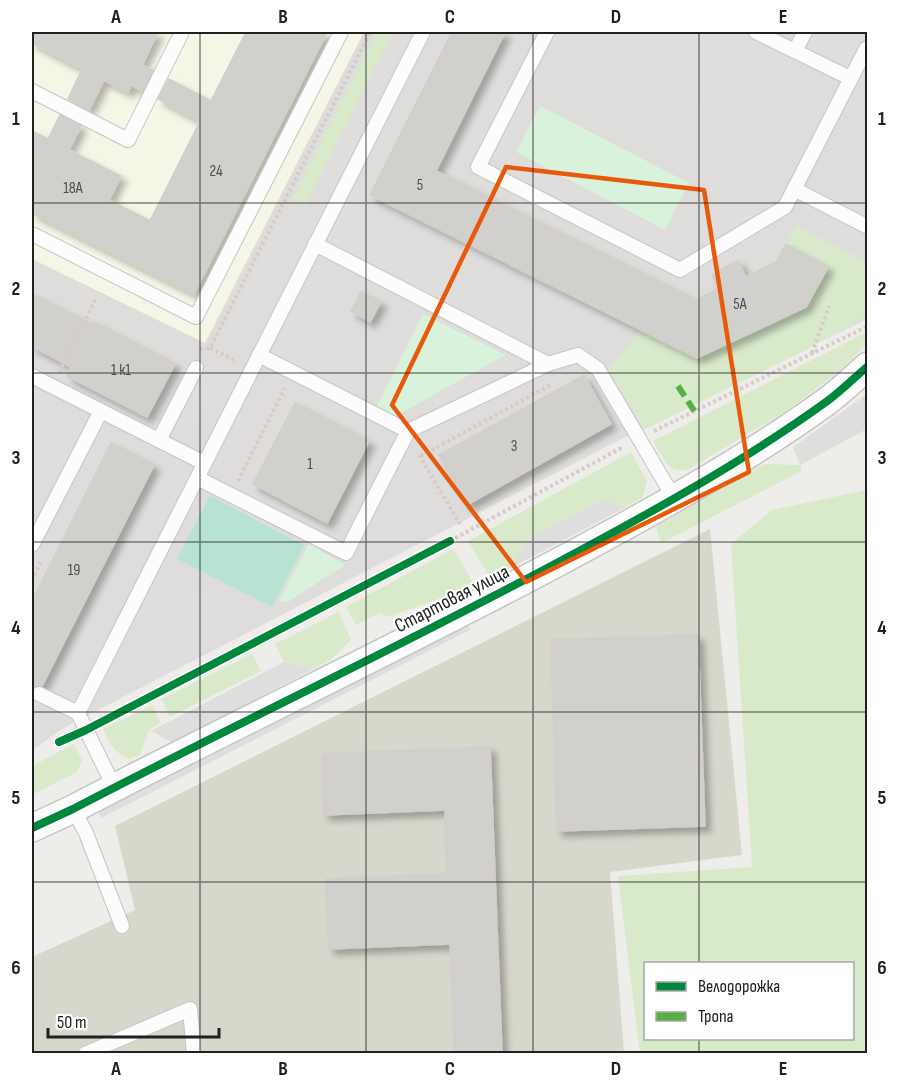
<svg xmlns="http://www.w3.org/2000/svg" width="899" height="1085" font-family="'Sofia Sans Condensed',sans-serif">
  <defs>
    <filter id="shadow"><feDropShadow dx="5.5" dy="5.5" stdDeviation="3" flood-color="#0004"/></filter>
  </defs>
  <rect width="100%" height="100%" fill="#eeedea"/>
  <polygon fill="#dedddb" points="32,32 867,32 867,319 627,436 67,726 32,750"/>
  <polygon fill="#f6f6e7" points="32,32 364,32 205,343 32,259"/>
  <polygon fill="#d7d7cc" points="710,529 742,855 610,872 624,1053 32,1053 32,957 135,910 115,826"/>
  <g fill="#d9eacb" fill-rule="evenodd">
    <polygon points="376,32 393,32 305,206 292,199"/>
    <polygon points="797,226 867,262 867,315 810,348 644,430 608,369 641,330 697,358 806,307 828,267 786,244"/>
    <polygon points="867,332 867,344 846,365 787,411 687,470 676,470 667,465 653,441"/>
    <polygon points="631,452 647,481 643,497 626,507 603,499 524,541 513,567 491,579 468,541"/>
    <polygon points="767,464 800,465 802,471 661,543 656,527 757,467"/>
    <path d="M867,490V1053H640L618,876L752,867L731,544L772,510ZM646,964H852V1038H646Z"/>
    <polygon points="453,549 475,586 388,617 379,613 356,625 346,607"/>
    <polygon points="339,612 351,640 333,658 313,669 284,662 275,644"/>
    <polygon points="252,654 261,671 170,717 161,699"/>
    <path d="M152,705L161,723L149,730L140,754L130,759C113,752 111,745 103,729Z"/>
    <polygon points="74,744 82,760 77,772 32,795 32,766"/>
  </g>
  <g fill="#d9f2db">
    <polygon points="540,106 689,183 665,230 516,152"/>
    <polygon points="423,314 506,355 396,416 377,406"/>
    <polygon points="309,544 345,565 288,602 279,601"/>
  </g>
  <polygon fill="#b7e3d3" points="210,496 304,545 272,607 177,559"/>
  <g fill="#dfdedd">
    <polygon points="393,32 412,32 333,189 317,182"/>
    <polygon points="550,32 574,32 550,76 532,67"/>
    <polygon points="636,32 728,32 816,77 780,147 619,64"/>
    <polygon points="816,32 838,32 827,53 810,44"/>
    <polygon points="840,32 863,32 845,67 827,58"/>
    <polygon points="529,75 547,85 510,156 493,146"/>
    <polygon points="863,135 867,137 867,246 818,221"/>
    <polygon points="510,156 582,191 572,209 501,174"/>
    <polygon points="751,194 761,212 691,250 681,233"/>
    <polygon points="601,200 672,235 663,254 592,219"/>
    <polygon points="285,212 309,224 248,343 225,332"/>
    <polygon points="341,229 557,337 549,354 332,246"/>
    <polygon points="311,254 346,272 320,321 380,352 354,403 259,355"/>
    <polygon points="506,355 513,369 439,410 431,396"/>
    <polygon points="198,376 216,385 188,441 170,431"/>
    <polygon points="867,394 867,429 800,465 793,447"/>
    <polygon points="36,447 57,458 32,507 32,455"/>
    <polygon points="407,458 440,514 395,539 372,526"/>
    <polygon points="603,499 626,507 513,567 524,541"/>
    <polygon points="168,574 217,600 235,635 133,689 121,665"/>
    <polygon points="466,620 470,630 101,818 96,808"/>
    <polygon points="284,662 313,669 173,743 151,731"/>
  </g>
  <g fill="#d1d0cd" stroke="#d2cfcb" stroke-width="1.5" filter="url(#shadow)">
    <polygon points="32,32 158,32 142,65 153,70 142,91 131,85 128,92 104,80 89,110 68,99 82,69 32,43"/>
    <polygon points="246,32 327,32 194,294 32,213 32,131 48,139 60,115 81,126 69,150 121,176 109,200 150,221 200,121 158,99 169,79 211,101"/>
    <polygon points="452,32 505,32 436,171 696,300 719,288 712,275 738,260 746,277 776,262 786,244 828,267 806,307 697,358 370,195"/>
    <polygon points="361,292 381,302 370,322 351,311"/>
    <polygon points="32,294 93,325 94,322 175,364 147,417 67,376 71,367 32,346"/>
    <polygon points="584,375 611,424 467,505 439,455"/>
    <polygon points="295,403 369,441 327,523 253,484"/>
    <polygon points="111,443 154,465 42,686 38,685 32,689 32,601"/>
    <polygon points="698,635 705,826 557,831 551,640"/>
    <polygon points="490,747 502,1053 455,1053 450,944 329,949 326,879 447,874 445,810 324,815 322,754"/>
  </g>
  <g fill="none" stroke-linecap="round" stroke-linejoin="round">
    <g stroke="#c6c5c4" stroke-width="16">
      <g id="service">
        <polyline points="547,32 478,167 680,270 785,207 866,49 868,49"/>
        <polyline points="756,32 850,78"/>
        <polyline points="795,51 805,32"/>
        <polyline points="32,91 128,140 182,32"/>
        <polyline points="794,189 868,227"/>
        <polyline points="32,234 196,317 341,32"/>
        <polyline points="315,244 548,364 578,355 598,369 674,498"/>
        <polyline points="32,376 101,411 32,545"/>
        <polyline points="101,411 204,463"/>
        <polyline points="408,431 548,364"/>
        <polyline points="159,440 196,368"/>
        <polyline points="197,478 346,553 408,431 259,355"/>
        <polyline points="39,694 78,713 114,787"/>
        <polyline points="78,713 423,32"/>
        <polyline points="73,809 86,833 122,926"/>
        <polyline points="85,1054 190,1009 194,1054"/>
      </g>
    </g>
    <g stroke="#c6c5c4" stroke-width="30">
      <path id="minor" d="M32,828L73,809C232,726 393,650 551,566C645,516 740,464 826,402C841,391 854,378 868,366"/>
    </g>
    <g stroke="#d7cbc8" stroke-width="4" stroke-dasharray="3 3" stroke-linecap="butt">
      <polyline points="210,348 236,361"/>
      <polyline points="200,349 210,348 370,32"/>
      <polyline points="812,353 829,306"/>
      <polyline points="59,372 96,298"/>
      <polyline points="654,431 868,326"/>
      <polyline points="419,455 460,524"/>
      <polyline points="421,456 552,384"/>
      <polyline points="238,481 285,388"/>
      <polyline points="450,541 623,447"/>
      <polyline points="32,581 42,560"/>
    </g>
    <use href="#service" stroke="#fcfcfc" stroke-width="14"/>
    <use href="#minor" stroke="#fcfcfc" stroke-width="27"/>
    <polyline stroke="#55b145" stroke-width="6" stroke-dasharray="12 6" stroke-linecap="butt" points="678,386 695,412"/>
    <g stroke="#fff" stroke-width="11">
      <g id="cycleway">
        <polyline points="59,742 86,730 450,541"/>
        <path d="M32,828L73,809C232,726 393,650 551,566C645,516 740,464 826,402C841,391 854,378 868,366"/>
      </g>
    </g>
    <use href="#cycleway" stroke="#00873e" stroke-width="8"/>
  </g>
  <path fill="none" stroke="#e8590c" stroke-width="4.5" stroke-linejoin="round" d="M506,167L704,190L749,472L526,582L392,405Z"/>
  <path fill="none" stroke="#212121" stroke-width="1.5" stroke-opacity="0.55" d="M200,32V1054M366,32V1054M533,32V1054M699,32V964M32,203H868M32,373H868M32,542H868M32,712H868M32,882H868M699,1038V1054"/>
  <g text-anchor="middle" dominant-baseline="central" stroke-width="4.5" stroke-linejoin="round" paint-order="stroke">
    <g font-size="16" fill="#4d4d4c">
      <text x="216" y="171">24</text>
      <text x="420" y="185">5</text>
      <text x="73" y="188">18А</text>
      <text x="740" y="304">5А</text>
      <text x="121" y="370">1 к1</text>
      <text x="514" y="446">3</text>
      <text x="310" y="464">1</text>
      <text x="74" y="570">19</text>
    </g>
    <g font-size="20" fill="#212121" stroke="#fff">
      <text transform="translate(452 599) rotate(-27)">Стартовая улица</text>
    </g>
  </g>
  <rect width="899" height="1085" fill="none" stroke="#ffffff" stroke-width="66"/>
  <rect x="644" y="962" width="210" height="78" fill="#ffffff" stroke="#a6a6a6" stroke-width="1.5"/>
  <rect x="656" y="982" width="30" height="9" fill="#00873e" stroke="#a6a6a6" stroke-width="1.5"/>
  <text x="698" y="992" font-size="18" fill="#212121">Велодорожка</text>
  <rect x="656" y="1012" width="30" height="9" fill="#55b145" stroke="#a6a6a6" stroke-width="1.5"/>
  <text x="698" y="1022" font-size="18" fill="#212121">Тропа</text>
  <path d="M48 1028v9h171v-9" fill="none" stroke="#212121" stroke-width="3"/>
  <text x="57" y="1028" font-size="18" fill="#212121" stroke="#ffffff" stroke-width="4.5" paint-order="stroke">50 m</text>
  <rect x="33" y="33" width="833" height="1019" fill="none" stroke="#212121" stroke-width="2"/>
  <g font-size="20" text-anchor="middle" font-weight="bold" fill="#212121">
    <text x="116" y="23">A</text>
    <text x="283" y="23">B</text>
    <text x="450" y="23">C</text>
    <text x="616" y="23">D</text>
    <text x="783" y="23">E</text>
    <text x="16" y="125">1</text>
    <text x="882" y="125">1</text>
    <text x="16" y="295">2</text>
    <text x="882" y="295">2</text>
    <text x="16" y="464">3</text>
    <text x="882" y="464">3</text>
    <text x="16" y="634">4</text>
    <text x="882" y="634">4</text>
    <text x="16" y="804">5</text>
    <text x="882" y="804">5</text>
    <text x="16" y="974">6</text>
    <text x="882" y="974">6</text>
    <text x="116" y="1075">A</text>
    <text x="283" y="1075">B</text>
    <text x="450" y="1075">C</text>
    <text x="616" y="1075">D</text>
    <text x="783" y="1075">E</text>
  </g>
</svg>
